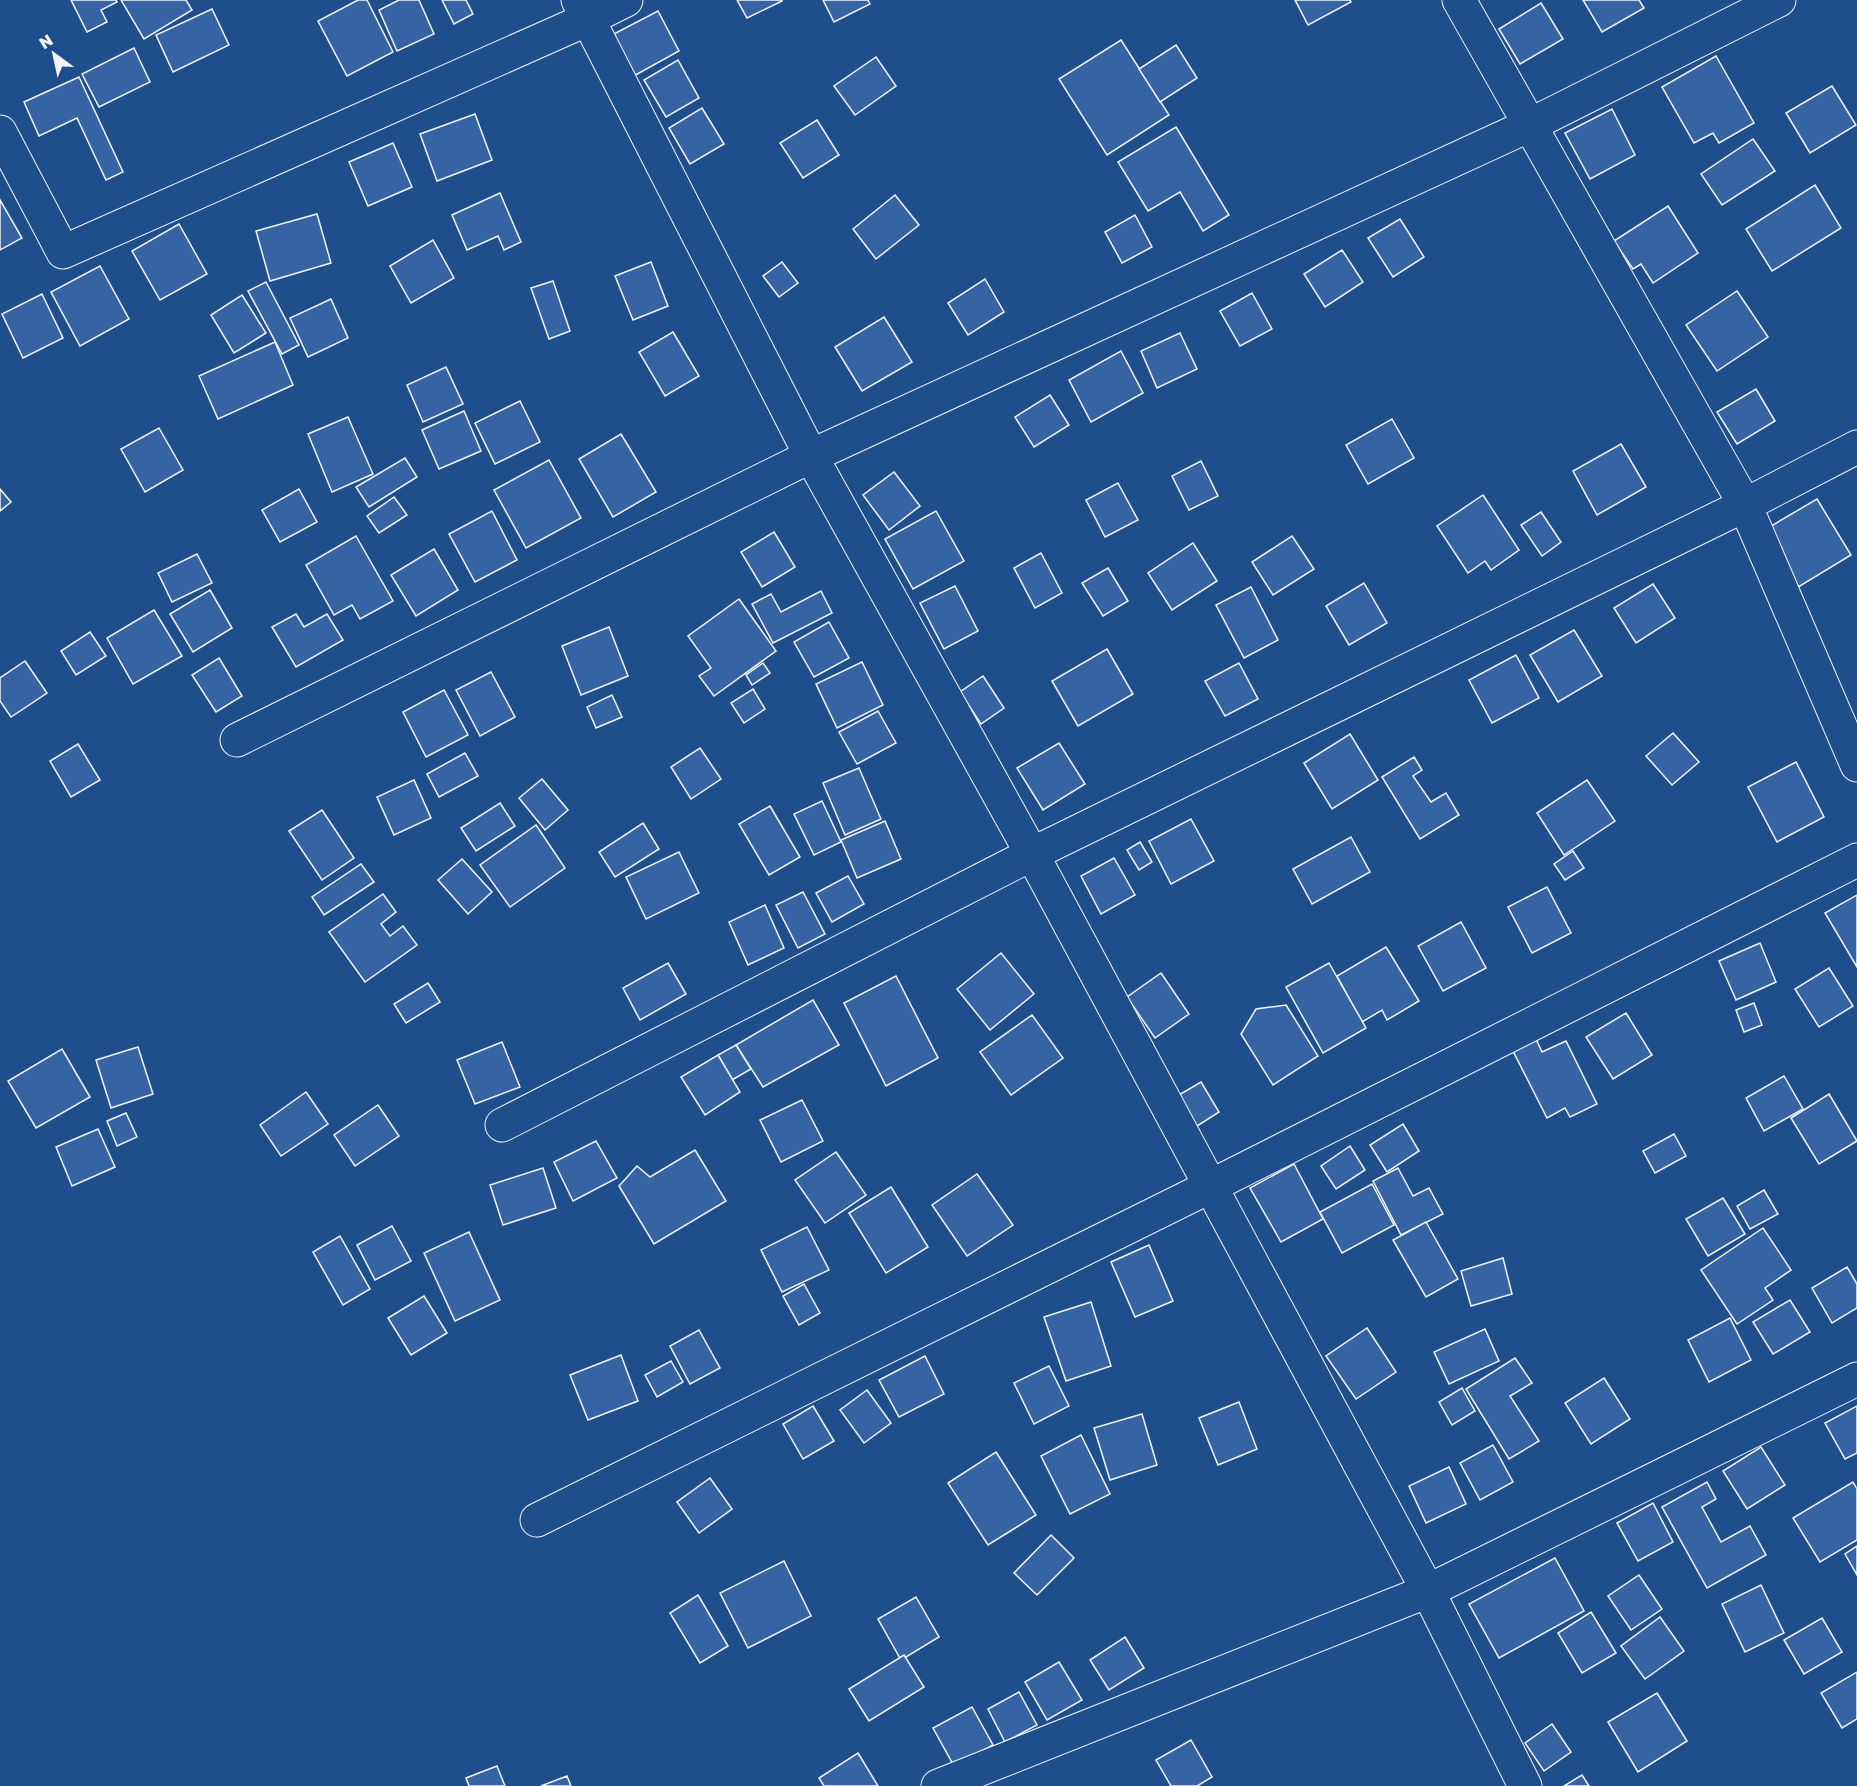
<svg xmlns="http://www.w3.org/2000/svg" width="1857" height="1786" font-family="'Golos Text',sans-serif">
  <rect width="100%" height="100%" fill="#1f4e8c"/>
  <g fill="#3563a3" stroke="#f2f6ff" stroke-width="1.5">
    <polygon points="71,0 116,0 117,2 101,10 107,22 87,32"/>
    <polygon points="121,0 186,0 192,10 144,39"/>
    <polygon points="358,0 367,0 393,52 347,76 318,21"/>
    <polygon points="399,0 419,0 434,34 397,51 379,10"/>
    <polygon points="442,0 466,0 473,14 454,24"/>
    <polygon points="737,0 782,0 782,1 747,18"/>
    <polygon points="823,0 868,0 870,4 834,22"/>
    <polygon points="1295,0 1350,0 1351,2 1308,25"/>
    <polygon points="1583,0 1639,0 1644,8 1602,32"/>
    <polygon points="1541,3 1563,39 1520,64 1499,29"/>
    <polygon points="212,9 229,45 173,72 156,35"/>
    <polygon points="658,11 679,51 632,77 610,36"/>
    <polygon points="1121,40 1169,115 1107,155 1059,79"/>
    <polygon points="1176,45 1197,78 1160,102 1139,69"/>
    <polygon points="134,48 150,82 99,107 82,74"/>
    <polygon points="1716,56 1754,123 1719,143 1713,133 1694,143 1662,87"/>
    <polygon points="876,57 896,86 855,115 834,86"/>
    <polygon points="678,60 699,98 666,117 644,80"/>
    <polygon points="79,77 123,172 106,180 77,118 39,136 24,102"/>
    <polygon points="1832,86 1856,125 1810,153 1786,113"/>
    <polygon points="702,108 724,144 690,164 669,128"/>
    <polygon points="1612,109 1635,155 1590,179 1565,133"/>
    <polygon points="475,114 492,160 437,181 420,134"/>
    <polygon points="817,120 839,155 803,178 780,143"/>
    <polygon points="1176,127 1229,215 1203,231 1180,192 1148,211 1118,162"/>
    <polygon points="1753,139 1775,171 1722,205 1701,174"/>
    <polygon points="393,143 412,187 368,206 349,162"/>
    <polygon points="1815,185 1841,228 1772,271 1746,229"/>
    <polygon points="500,193 521,242 504,250 498,236 467,250 452,215"/>
    <polygon points="895,195 919,225 876,259 853,229"/>
    <polygon points="0,200 22,238 0,250"/>
    <polygon points="1668,206 1698,253 1653,283 1641,264 1633,269 1614,241"/>
    <polygon points="317,214 331,263 270,281 256,231"/>
    <polygon points="1135,215 1152,247 1122,263 1105,232"/>
    <polygon points="1400,219 1424,257 1393,277 1368,238"/>
    <polygon points="179,224 207,274 160,300 132,251"/>
    <polygon points="433,240 454,278 411,303 390,266"/>
    <polygon points="1342,250 1363,282 1325,307 1304,274"/>
    <polygon points="651,262 668,306 633,320 615,276"/>
    <polygon points="782,262 798,283 779,297 763,276"/>
    <polygon points="100,266 129,319 80,346 51,292"/>
    <polygon points="985,279 1004,312 968,335 948,303"/>
    <polygon points="553,281 570,331 549,339 531,288"/>
    <polygon points="266,282 299,345 282,354 248,291"/>
    <polygon points="1737,291 1768,337 1717,371 1686,325"/>
    <polygon points="1252,293 1272,329 1240,346 1220,311"/>
    <polygon points="42,294 63,338 23,358 2,314"/>
    <polygon points="242,295 266,333 234,353 211,315"/>
    <polygon points="331,299 348,338 308,357 290,318"/>
    <polygon points="884,317 912,362 862,391 835,347"/>
    <polygon points="673,332 699,376 665,396 639,352"/>
    <polygon points="1180,333 1197,369 1157,388 1141,351"/>
    <polygon points="275,342 293,385 218,419 199,376"/>
    <polygon points="1121,351 1143,393 1091,422 1069,380"/>
    <polygon points="446,367 463,404 423,422 407,385"/>
    <polygon points="1756,389 1775,421 1737,444 1717,412"/>
    <polygon points="1050,395 1069,425 1034,447 1015,417"/>
    <polygon points="520,401 540,442 495,464 475,423"/>
    <polygon points="464,411 481,451 439,469 422,430"/>
    <polygon points="348,417 373,474 332,492 308,434"/>
    <polygon points="1392,419 1414,458 1368,484 1346,445"/>
    <polygon points="159,428 183,470 145,492 121,449"/>
    <polygon points="621,434 656,492 613,517 579,459"/>
    <polygon points="1621,444 1646,487 1597,515 1573,471"/>
    <polygon points="405,458 417,477 369,507 356,487"/>
    <polygon points="549,460 581,518 526,548 494,490"/>
    <polygon points="1201,461 1218,496 1189,510 1172,476"/>
    <polygon points="894,472 920,506 889,530 863,495"/>
    <polygon points="1118,483 1138,520 1105,537 1086,500"/>
    <polygon points="0,489 11,502 0,511"/>
    <polygon points="299,489 317,522 280,542 262,510"/>
    <polygon points="1483,495 1519,550 1491,570 1485,561 1468,573 1437,526"/>
    <polygon points="394,497 407,515 379,533 367,516"/>
    <polygon points="1817,499 1851,555 1795,589 1761,532"/>
    <polygon points="492,511 517,560 475,582 449,534"/>
    <polygon points="936,511 964,561 913,589 885,539"/>
    <polygon points="1541,512 1561,542 1542,556 1521,525"/>
    <polygon points="774,532 795,567 762,587 741,552"/>
    <polygon points="356,536 393,601 360,619 352,605 334,615 306,565"/>
    <polygon points="1292,536 1314,569 1273,595 1252,562"/>
    <polygon points="1193,543 1217,581 1172,610 1148,573"/>
    <polygon points="434,549 458,590 416,616 391,575"/>
    <polygon points="1041,553 1062,593 1035,608 1014,568"/>
    <polygon points="197,554 212,583 172,602 158,573"/>
    <polygon points="1108,568 1128,601 1103,616 1082,583"/>
    <polygon points="1364,583 1387,623 1349,645 1326,606"/>
    <polygon points="1653,584 1675,618 1636,643 1614,608"/>
    <polygon points="955,586 978,631 944,649 920,603"/>
    <polygon points="1251,587 1278,640 1244,658 1216,605"/>
    <polygon points="210,590 232,628 193,652 170,614"/>
    <polygon points="821,591 832,613 773,643 752,604 771,594 781,612"/>
    <polygon points="739,599 776,651 714,696 699,676 711,668 688,636"/>
    <polygon points="154,610 182,656 133,684 107,638"/>
    <polygon points="296,614 304,627 327,614 343,640 296,667 272,627"/>
    <polygon points="829,622 849,658 814,677 794,642"/>
    <polygon points="609,627 628,676 581,695 562,646"/>
    <polygon points="1574,630 1602,676 1558,702 1530,655"/>
    <polygon points="90,632 106,656 76,675 61,651"/>
    <polygon points="1107,649 1133,694 1078,726 1052,681"/>
    <polygon points="1516,655 1539,698 1492,723 1469,680"/>
    <polygon points="219,658 242,696 216,712 192,675"/>
    <polygon points="25,661 47,693 11,717 0,701 0,678"/>
    <polygon points="862,662 883,705 837,728 816,684"/>
    <polygon points="763,663 770,673 752,685 746,675"/>
    <polygon points="1239,663 1258,699 1225,716 1205,681"/>
    <polygon points="491,672 515,717 480,736 456,690"/>
    <polygon points="983,676 1004,708 981,724 960,692"/>
    <polygon points="753,689 765,709 744,723 731,703"/>
    <polygon points="444,690 468,735 426,757 403,712"/>
    <polygon points="612,695 622,717 596,728 587,707"/>
    <polygon points="878,711 896,743 857,764 839,732"/>
    <polygon points="1673,733 1699,762 1672,785 1646,756"/>
    <polygon points="1350,734 1378,780 1332,809 1304,763"/>
    <polygon points="1059,743 1085,784 1043,810 1017,768"/>
    <polygon points="78,744 100,780 71,797 50,761"/>
    <polygon points="700,748 721,779 691,799 671,767"/>
    <polygon points="465,753 478,776 439,797 427,774"/>
    <polygon points="1414,757 1422,770 1413,776 1431,802 1446,793 1459,815 1420,839 1382,777"/>
    <polygon points="1796,762 1824,817 1777,842 1748,787"/>
    <polygon points="859,768 881,819 845,835 823,783"/>
    <polygon points="542,779 568,810 545,830 519,798"/>
    <polygon points="414,780 431,818 394,835 377,797"/>
    <polygon points="1587,780 1615,821 1564,855 1537,813"/>
    <polygon points="822,801 841,842 814,855 794,814"/>
    <polygon points="500,803 515,826 476,851 461,828"/>
    <polygon points="770,806 800,857 769,875 739,824"/>
    <polygon points="322,810 354,858 322,880 289,831"/>
    <polygon points="1191,819 1214,861 1171,884 1149,841"/>
    <polygon points="885,821 901,859 857,878 841,840"/>
    <polygon points="643,823 659,849 615,877 599,852"/>
    <polygon points="536,825 565,868 510,907 480,865"/>
    <polygon points="1351,837 1370,872 1312,904 1293,869"/>
    <polygon points="1140,842 1152,862 1139,870 1127,850"/>
    <polygon points="1573,851 1584,868 1565,880 1554,864"/>
    <polygon points="679,852 699,893 646,919 626,877"/>
    <polygon points="1114,858 1135,895 1101,914 1081,876"/>
    <polygon points="462,859 492,892 468,914 438,880"/>
    <polygon points="361,864 374,882 324,915 312,897"/>
    <polygon points="848,876 864,904 832,922 816,893"/>
    <polygon points="1547,887 1571,933 1532,953 1508,907"/>
    <polygon points="803,892 825,934 798,948 776,905"/>
    <polygon points="383,894 396,912 381,924 390,936 403,926 417,945 365,982 329,932"/>
    <polygon points="1857,895 1857,967 1825,913"/>
    <polygon points="765,905 784,948 748,965 729,922"/>
    <polygon points="1461,922 1486,968 1443,991 1418,946"/>
    <polygon points="1760,943 1776,982 1736,1000 1719,961"/>
    <polygon points="1386,947 1419,1001 1387,1020 1382,1010 1362,1022 1337,976"/>
    <polygon points="1001,953 1034,994 990,1030 957,989"/>
    <polygon points="668,963 686,994 640,1020 623,988"/>
    <polygon points="1329,963 1366,1028 1323,1053 1286,987"/>
    <polygon points="1829,968 1853,1006 1819,1027 1795,989"/>
    <polygon points="1161,973 1189,1014 1155,1038 1127,997"/>
    <polygon points="896,976 938,1058 886,1086 844,1003"/>
    <polygon points="428,983 440,1002 406,1023 394,1004"/>
    <polygon points="813,1000 839,1045 763,1087 736,1045"/>
    <polygon points="1754,1003 1762,1025 1744,1032 1736,1010"/>
    <polygon points="1286,1005 1318,1056 1273,1085 1241,1034 1256,1009"/>
    <polygon points="1626,1013 1652,1055 1613,1079 1586,1037"/>
    <polygon points="1032,1015 1063,1058 1011,1095 980,1052"/>
    <polygon points="1536,1039 1542,1052 1566,1041 1597,1104 1570,1117 1565,1108 1547,1118 1513,1051"/>
    <polygon points="502,1042 520,1087 475,1104 457,1060"/>
    <polygon points="736,1045 751,1069 732,1080 718,1055"/>
    <polygon points="138,1047 153,1094 111,1108 96,1060"/>
    <polygon points="62,1049 90,1097 36,1128 8,1081"/>
    <polygon points="718,1055 740,1092 705,1115 681,1077"/>
    <polygon points="1784,1076 1803,1109 1764,1131 1746,1098"/>
    <polygon points="1201,1082 1219,1112 1191,1130 1172,1099"/>
    <polygon points="306,1092 328,1124 281,1156 260,1125"/>
    <polygon points="1829,1094 1857,1141 1819,1164 1791,1118"/>
    <polygon points="802,1100 823,1141 781,1162 760,1120"/>
    <polygon points="378,1105 399,1136 355,1166 334,1135"/>
    <polygon points="126,1113 137,1137 117,1146 107,1121"/>
    <polygon points="1403,1124 1419,1151 1387,1172 1370,1145"/>
    <polygon points="98,1129 115,1167 72,1186 56,1147"/>
    <polygon points="1674,1134 1686,1156 1655,1173 1643,1151"/>
    <polygon points="596,1141 617,1178 573,1201 554,1162"/>
    <polygon points="1350,1146 1365,1170 1336,1189 1321,1166"/>
    <polygon points="695,1150 726,1201 654,1244 619,1186 637,1166 650,1177"/>
    <polygon points="836,1152 866,1195 825,1223 795,1180"/>
    <polygon points="1294,1164 1323,1219 1281,1242 1250,1188"/>
    <polygon points="543,1168 556,1208 503,1225 490,1185"/>
    <polygon points="1398,1168 1413,1196 1429,1188 1443,1214 1401,1235 1373,1181"/>
    <polygon points="977,1174 1013,1225 967,1256 932,1205"/>
    <polygon points="1372,1184 1394,1225 1342,1253 1320,1212"/>
    <polygon points="891,1187 928,1247 886,1273 849,1213"/>
    <polygon points="1764,1190 1778,1214 1750,1229 1737,1206"/>
    <polygon points="1723,1198 1745,1234 1708,1256 1686,1219"/>
    <polygon points="1426,1222 1458,1279 1426,1297 1393,1240"/>
    <polygon points="392,1226 411,1261 375,1280 357,1245"/>
    <polygon points="807,1227 829,1270 782,1292 761,1250"/>
    <polygon points="1763,1228 1791,1270 1765,1288 1773,1300 1737,1324 1701,1270"/>
    <polygon points="469,1232 500,1300 455,1321 424,1253"/>
    <polygon points="340,1236 370,1289 343,1305 313,1252"/>
    <polygon points="1149,1245 1173,1301 1135,1317 1111,1262"/>
    <polygon points="1503,1258 1512,1294 1471,1306 1461,1271"/>
    <polygon points="1847,1267 1857,1284 1857,1308 1832,1323 1812,1288"/>
    <polygon points="804,1284 820,1313 799,1325 783,1296"/>
    <polygon points="424,1296 447,1333 411,1355 388,1318"/>
    <polygon points="1790,1300 1810,1332 1773,1354 1753,1322"/>
    <polygon points="1091,1302 1111,1366 1066,1381 1044,1317"/>
    <polygon points="1730,1318 1751,1360 1709,1382 1688,1340"/>
    <polygon points="1367,1328 1396,1372 1356,1399 1326,1356"/>
    <polygon points="1485,1329 1499,1361 1449,1384 1434,1352"/>
    <polygon points="699,1330 720,1368 690,1384 670,1346"/>
    <polygon points="621,1355 638,1401 588,1420 570,1375"/>
    <polygon points="925,1356 944,1394 899,1417 879,1380"/>
    <polygon points="1515,1358 1532,1383 1510,1396 1539,1441 1509,1459 1466,1389"/>
    <polygon points="671,1361 683,1382 657,1397 645,1375"/>
    <polygon points="1049,1366 1069,1406 1034,1424 1014,1383"/>
    <polygon points="1604,1378 1630,1419 1591,1444 1565,1403"/>
    <polygon points="1462,1388 1475,1411 1452,1425 1439,1402"/>
    <polygon points="867,1390 891,1423 864,1443 840,1410"/>
    <polygon points="1239,1402 1257,1449 1218,1465 1199,1418"/>
    <polygon points="813,1406 834,1441 803,1459 783,1424"/>
    <polygon points="1857,1406 1857,1453 1845,1459 1825,1423"/>
    <polygon points="1142,1414 1157,1465 1110,1480 1094,1428"/>
    <polygon points="1081,1435 1110,1494 1070,1514 1041,1456"/>
    <polygon points="1493,1445 1513,1482 1480,1500 1460,1463"/>
    <polygon points="1761,1447 1785,1485 1747,1509 1723,1471"/>
    <polygon points="996,1452 1036,1515 988,1545 948,1483"/>
    <polygon points="1449,1467 1466,1504 1426,1523 1409,1486"/>
    <polygon points="710,1478 732,1509 699,1533 677,1502"/>
    <polygon points="1707,1482 1716,1499 1702,1507 1721,1542 1750,1526 1766,1555 1707,1588 1662,1507"/>
    <polygon points="1853,1482 1857,1489 1857,1540 1820,1562 1793,1518"/>
    <polygon points="1653,1503 1673,1542 1638,1561 1617,1523"/>
    <polygon points="1051,1535 1074,1558 1037,1595 1014,1573"/>
    <polygon points="1857,1546 1857,1575 1845,1554"/>
    <polygon points="1555,1558 1584,1611 1499,1658 1469,1604"/>
    <polygon points="784,1561 811,1616 748,1648 720,1593"/>
    <polygon points="1639,1575 1662,1609 1631,1630 1608,1596"/>
    <polygon points="1761,1585 1784,1633 1745,1652 1722,1604"/>
    <polygon points="698,1595 728,1646 700,1663 670,1613"/>
    <polygon points="916,1597 939,1637 901,1660 878,1619"/>
    <polygon points="1591,1612 1616,1653 1582,1673 1558,1633"/>
    <polygon points="1660,1617 1684,1651 1645,1679 1621,1646"/>
    <polygon points="1822,1618 1842,1652 1804,1674 1784,1640"/>
    <polygon points="1125,1637 1144,1668 1109,1690 1090,1660"/>
    <polygon points="904,1655 924,1687 869,1721 849,1689"/>
    <polygon points="1059,1662 1082,1700 1047,1720 1025,1682"/>
    <polygon points="1857,1672 1857,1719 1842,1728 1821,1693"/>
    <polygon points="1019,1692 1037,1725 1005,1742 988,1709"/>
    <polygon points="1657,1693 1687,1741 1638,1772 1608,1722"/>
    <polygon points="972,1707 993,1745 954,1766 933,1728"/>
    <polygon points="1552,1724 1571,1752 1544,1771 1525,1743"/>
    <polygon points="1191,1740 1212,1777 1197,1786 1171,1786 1156,1760"/>
    <polygon points="858,1753 878,1786 824,1786 819,1778"/>
    <polygon points="497,1766 505,1786 469,1786 466,1778"/>
    <polygon points="1582,1775 1589,1786 1564,1786"/>
    <polygon points="567,1776 571,1786 541,1786"/>
  </g>
  <g fill="none" stroke-linecap="round" stroke-linejoin="round">
    <g stroke="#f2f6ff" stroke-width="35">
      <g id="minor">
        <polyline points="578,0 588,19 626,0"/>
        <polyline points="1459,0 1745,505 1032,854 1428,1591 1525,1786"/>
        <polyline points="0,132 63,252 588,19 811,456 1032,854 502,1125"/>
        <polyline points="1857,447 1745,505 1857,765"/>
        <polyline points="237,740 811,456 1530,125 1779,0"/>
        <polyline points="537,1520 1211,1186 1857,860"/>
        <polyline points="938,1786 1428,1591 1857,1379"/>
      </g>
    </g>
    <use href="#minor" stroke="#1f4e8c" stroke-width="33"/>
  </g>
  <g transform="translate(54 54) rotate(327)" stroke="#1f4e8c" stroke-width="4.5" paint-order="stroke">
  <path d="M0-4.5L10 22L0 15L-10 22Z" fill="#f2f6ff"/>
  <text y="-9" font-size="16" font-weight="bold" text-anchor="middle" fill="#f2f6ff">N</text>
  </g>
</svg>
